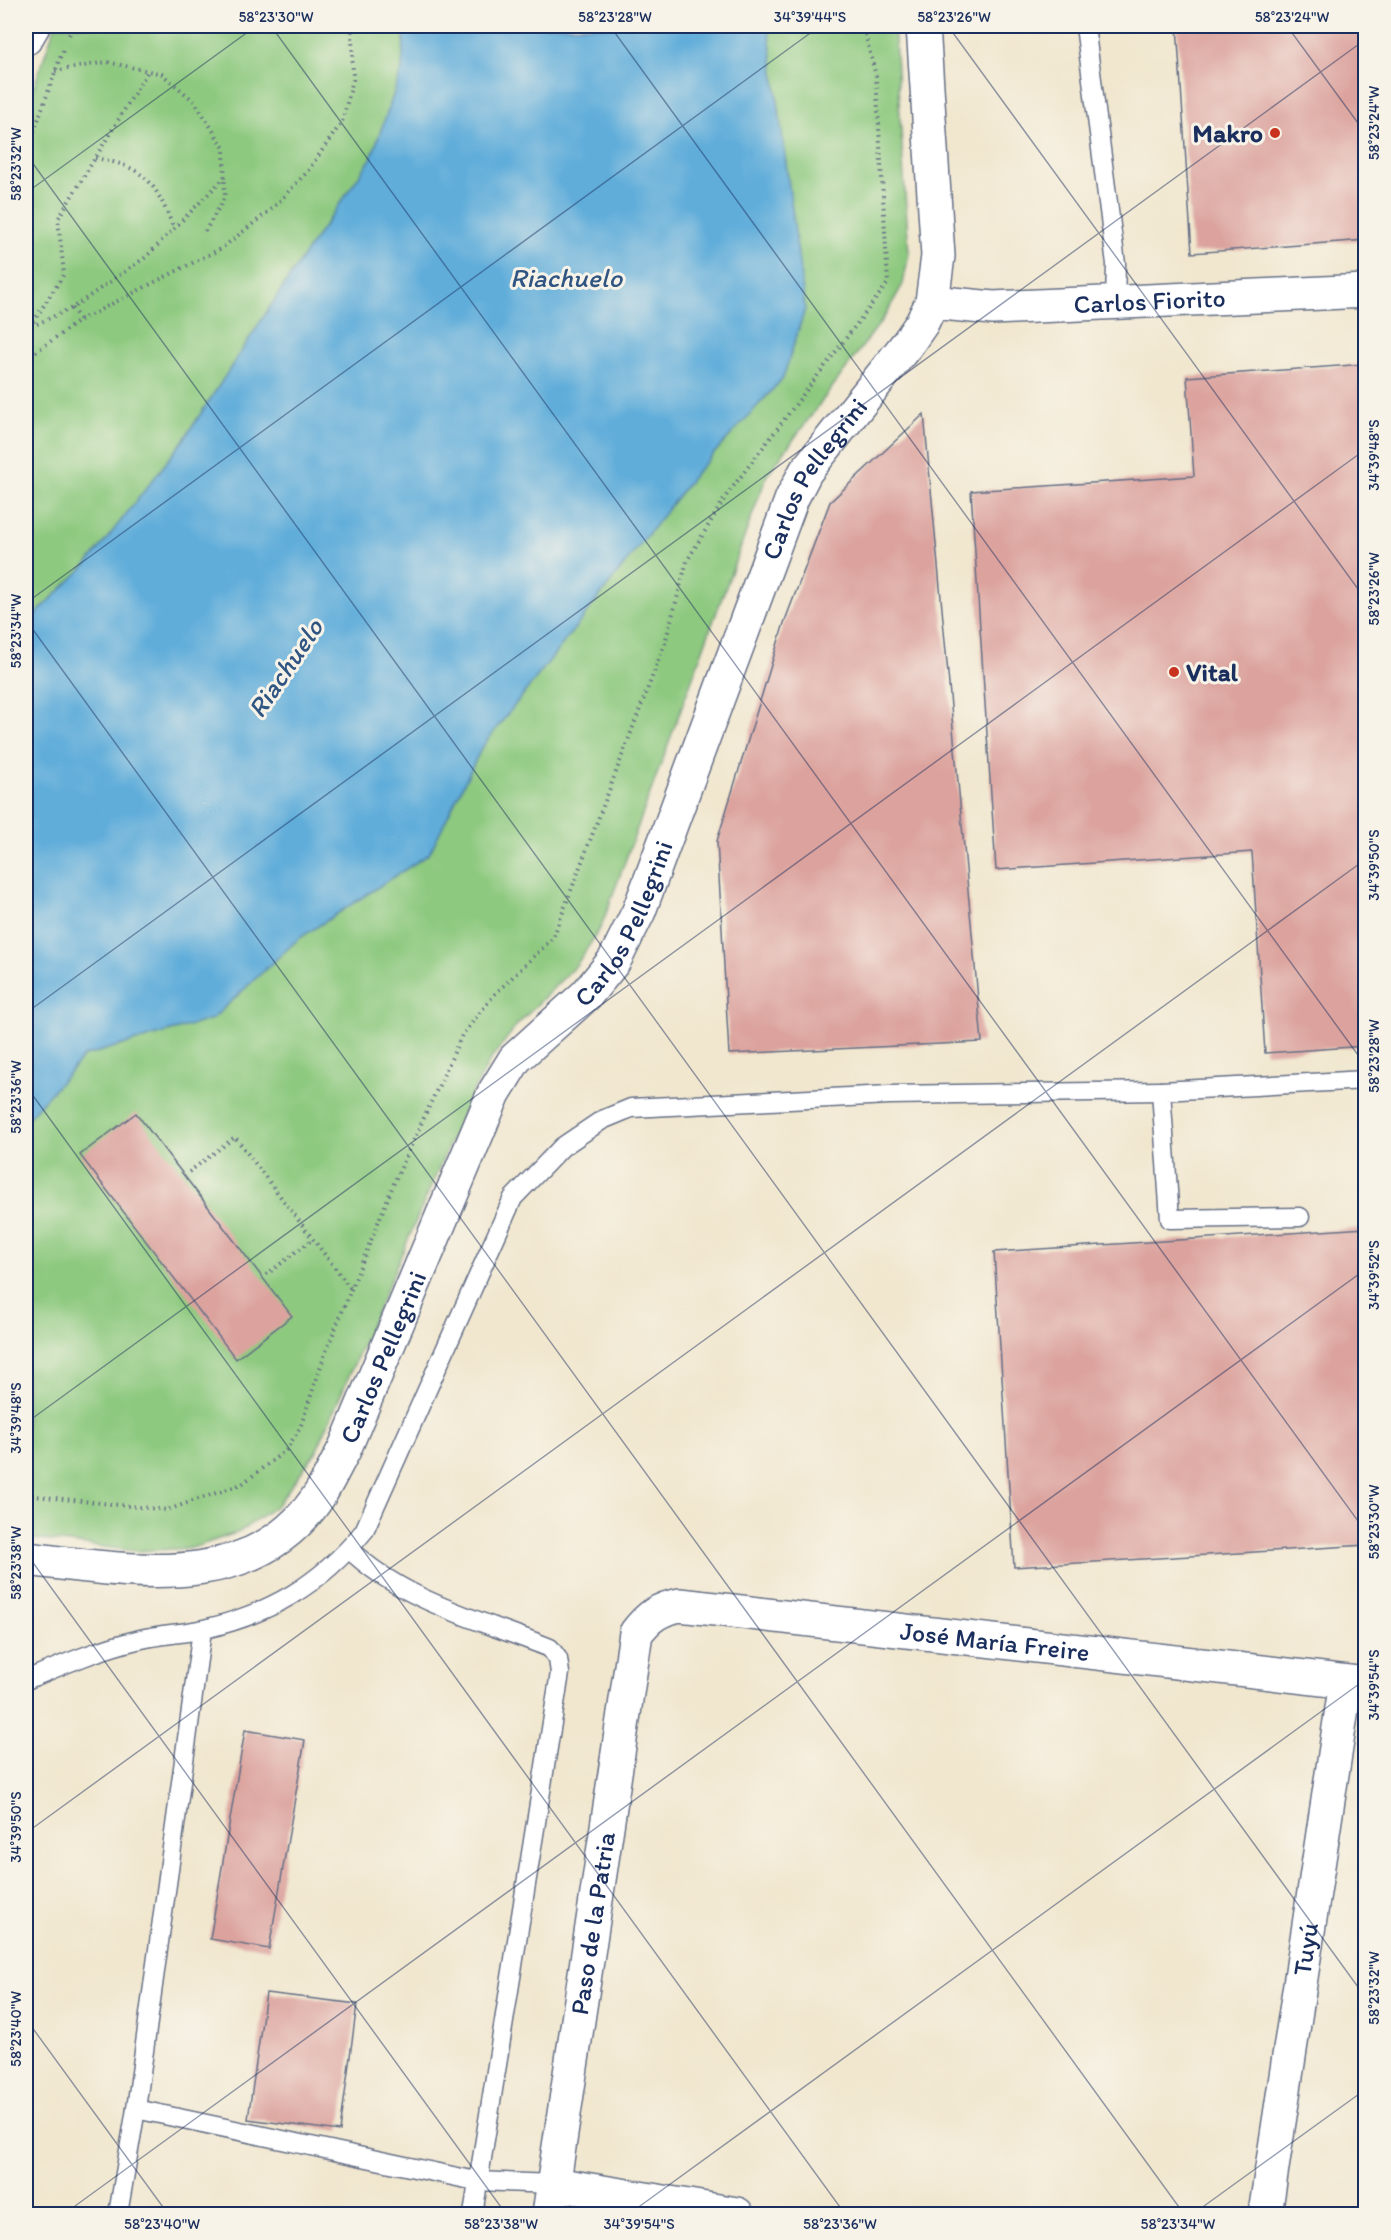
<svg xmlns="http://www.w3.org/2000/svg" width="1391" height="2240" font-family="Itim,sans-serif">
  <rect width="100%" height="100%" fill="#f7f3e8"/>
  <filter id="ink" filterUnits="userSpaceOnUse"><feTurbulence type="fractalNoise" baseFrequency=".0167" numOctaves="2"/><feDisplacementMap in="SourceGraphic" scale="12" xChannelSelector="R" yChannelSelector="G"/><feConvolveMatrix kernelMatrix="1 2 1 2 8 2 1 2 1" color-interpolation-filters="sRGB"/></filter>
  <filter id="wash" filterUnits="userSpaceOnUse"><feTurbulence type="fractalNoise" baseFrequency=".008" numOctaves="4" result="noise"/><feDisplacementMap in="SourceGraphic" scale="24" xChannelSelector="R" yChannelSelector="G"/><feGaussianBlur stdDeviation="1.35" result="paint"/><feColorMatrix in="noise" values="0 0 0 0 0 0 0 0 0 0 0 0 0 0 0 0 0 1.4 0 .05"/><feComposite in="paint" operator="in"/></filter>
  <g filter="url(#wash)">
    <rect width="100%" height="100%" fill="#f1e7cf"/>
    <g fill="#8dc97f" stroke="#547c6e" stroke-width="1.5">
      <polygon points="55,26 405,26 402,70 371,159 302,258 183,441 89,562 26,623 26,109"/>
      <polygon points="768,26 894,26 909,253 903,284 885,316 767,475 601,927 577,964 517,1025 491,1059 468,1101 316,1452 277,1505 239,1532 192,1548 137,1551 26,1538 26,1120 84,1056 212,1019 298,939 429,854 482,747 695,474 783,378 805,309"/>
    </g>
    <polygon fill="#61adda" stroke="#3e6e9c" stroke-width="1.5" points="405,26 768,26 805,309 783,378 695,474 482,747 429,854 298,939 212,1019 84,1056 26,1120 26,624 89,562 183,441 302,258 371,159 402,70"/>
    <g id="blocks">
      <g fill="#dca39e">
        <polygon points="1177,26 1366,26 1366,240 1192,253"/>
        <polygon points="1366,364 1366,1046 1265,1053 1252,852 996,870 971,491 1194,476 1187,377"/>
        <polygon points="924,414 982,1042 729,1054 717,841 784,623 830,502"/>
        <polygon points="136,1113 292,1316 236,1359 80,1155"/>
        <polygon points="1366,1228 1366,1545 1014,1567 994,1252"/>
        <polygon points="245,1730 305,1740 269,1949 210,1939"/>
        <polygon points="266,1993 357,2004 340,2131 248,2119"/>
      </g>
    </g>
  </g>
  <g filter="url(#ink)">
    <use href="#blocks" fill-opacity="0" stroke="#666f86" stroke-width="1.5"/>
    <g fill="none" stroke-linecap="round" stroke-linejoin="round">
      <g stroke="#666f86" stroke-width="21">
        <g id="service">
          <polyline points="1085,26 1116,264 1115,303"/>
          <polyline points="1300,1217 1170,1219 1161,1091 1366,1080"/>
          <path d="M349,1549C404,1602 481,1620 550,1648L558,1659L560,1673L473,2214"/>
          <path d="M26,1680C62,1665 99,1649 137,1640C159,1634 182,1634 204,1629C270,1614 321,1584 364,1531L513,1198L562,1147L602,1120L631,1108L889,1095L1161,1091"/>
          <polyline points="136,2109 476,2181 554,2184"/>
          <polyline points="118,2214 136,2109 202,1630"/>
        </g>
      </g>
      <g stroke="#666f86" stroke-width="36">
        <g id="minor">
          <polyline points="26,38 33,26"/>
          <path id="s1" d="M932,302L993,308L1366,291"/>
          <polyline points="554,2184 737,2214"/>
          <path id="s2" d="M549,2214L636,1633C649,1616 659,1609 680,1605L1366,1684"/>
          <path id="s3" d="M1265,2214L1346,1682"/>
        </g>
      </g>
      <g stroke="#666f86" stroke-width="36">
        <g id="tertiary">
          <path id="s4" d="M26,1559C127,1570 254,1597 320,1494C329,1480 336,1464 344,1450L494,1093L515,1059L587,994L614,961L639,911L792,498L806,471L908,343L922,323L932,302L938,256L923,26"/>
        </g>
      </g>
      <g stroke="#666f86" stroke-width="4" stroke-dasharray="1.5 4.5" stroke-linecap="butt">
        <polyline points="69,35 73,26"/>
        <polyline points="55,71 107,62 162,74 195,102 224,148 225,197 204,233"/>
        <polyline points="26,154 64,47"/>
        <path d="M95,158C146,167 155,182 174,229"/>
        <polyline points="72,308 80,320"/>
        <polyline points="30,327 64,274 58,219 148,71"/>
        <polyline points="26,329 72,308 146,257 225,177"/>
        <polyline points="26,359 80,320 222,248 273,208 307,172 342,122 353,80 352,26"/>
        <polyline points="189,1172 235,1137 351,1289"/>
        <polyline points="266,1275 313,1239"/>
        <polyline points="26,1495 167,1510 242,1484 286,1450 300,1428 325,1354 394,1183 462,1035 495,994 553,938 665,643 687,561 726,496 888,283 876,76 863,26"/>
      </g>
      <use href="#service" stroke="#fff" stroke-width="18"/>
      <use href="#minor" stroke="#fff" stroke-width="33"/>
      <use href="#tertiary" stroke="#fff" stroke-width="33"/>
    </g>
  </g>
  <path fill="none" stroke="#1b2f5e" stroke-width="1.5" stroke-opacity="0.45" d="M271,26L1366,1532M610,26L1366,1066M948,26L1366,600M1287,26L1366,134M26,154L1366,1998M26,193L256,26M26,603L820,26M26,620L1184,2214M26,1013L1366,39M26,1086L845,2214M26,1423L1366,449M26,1553L506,2214M26,1833L1366,859M26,2019L168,2214M64,2214L1366,1269M629,2214L1366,1679M1193,2214L1366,2089"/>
  <g fill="#c8321e" stroke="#f7f3e8" stroke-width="2">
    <circle cx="1275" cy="133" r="6"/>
    <circle cx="1174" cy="672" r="6"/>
  </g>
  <g text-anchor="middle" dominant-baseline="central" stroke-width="6" stroke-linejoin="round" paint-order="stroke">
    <g font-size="26" font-weight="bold" fill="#1b2f5e" stroke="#f7f3e8" text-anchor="end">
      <text x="1263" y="133">Makro</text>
      <text x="1186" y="672" text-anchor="start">Vital</text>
    </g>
    <g font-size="26" fill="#1b2f5e" stroke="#f7f3e8">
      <text stroke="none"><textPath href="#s1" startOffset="218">Carlos Fiorito</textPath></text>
      <text stroke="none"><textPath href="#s4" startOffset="1461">Carlos Pellegrini</textPath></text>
      <text stroke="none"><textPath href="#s4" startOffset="975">Carlos Pellegrini</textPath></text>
      <text stroke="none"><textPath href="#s4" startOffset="471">Carlos Pellegrini</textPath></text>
      <text stroke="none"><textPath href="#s2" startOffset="958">José María Freire</textPath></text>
      <text stroke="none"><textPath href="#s2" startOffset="294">Paso de la Patria</textPath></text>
      <text stroke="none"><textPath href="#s3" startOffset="268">Tuyú</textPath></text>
    </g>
    <g font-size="27" font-style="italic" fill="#305583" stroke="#f7f3e8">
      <text x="566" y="277">Riachuelo</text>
      <text transform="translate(285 668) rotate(-56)">Riachuelo</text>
    </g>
  </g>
  <rect width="1391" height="2240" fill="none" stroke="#f7f3e8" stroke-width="66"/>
  <rect x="33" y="33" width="1325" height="2174" fill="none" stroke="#1b2f5e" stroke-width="2"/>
  <g font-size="15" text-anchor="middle" fill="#1b2f5e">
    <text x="276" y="22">58°23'30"W</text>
    <text x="615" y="22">58°23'28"W</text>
    <text x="810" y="22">34°39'44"S</text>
    <text x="954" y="22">58°23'26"W</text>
    <text x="1292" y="22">58°23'24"W</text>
    <text transform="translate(1374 123) rotate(-90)" y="5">58°23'24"W</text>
    <text transform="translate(16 164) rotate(-90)" y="5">58°23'32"W</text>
    <text transform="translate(1374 455) rotate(-90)" y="5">34°39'48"S</text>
    <text transform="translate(1374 589) rotate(-90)" y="5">58°23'26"W</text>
    <text transform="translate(16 631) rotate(-90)" y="5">58°23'34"W</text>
    <text transform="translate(1374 865) rotate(-90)" y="5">34°39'50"S</text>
    <text transform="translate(1374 1056) rotate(-90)" y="5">58°23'28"W</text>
    <text transform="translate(16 1097) rotate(-90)" y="5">58°23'36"W</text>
    <text transform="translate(1374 1275) rotate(-90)" y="5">34°39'52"S</text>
    <text transform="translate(16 1418) rotate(-90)" y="5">34°39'48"S</text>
    <text transform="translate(1374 1522) rotate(-90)" y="5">58°23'30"W</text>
    <text transform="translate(16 1563) rotate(-90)" y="5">58°23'38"W</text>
    <text transform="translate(1374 1685) rotate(-90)" y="5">34°39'54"S</text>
    <text transform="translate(16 1827) rotate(-90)" y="5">34°39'50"S</text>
    <text transform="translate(1374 1988) rotate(-90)" y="5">58°23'32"W</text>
    <text transform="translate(16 2029) rotate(-90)" y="5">58°23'40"W</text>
    <text x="162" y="2229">58°23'40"W</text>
    <text x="501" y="2229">58°23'38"W</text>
    <text x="639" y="2229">34°39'54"S</text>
    <text x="840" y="2229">58°23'36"W</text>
    <text x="1178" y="2229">58°23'34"W</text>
  </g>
</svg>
